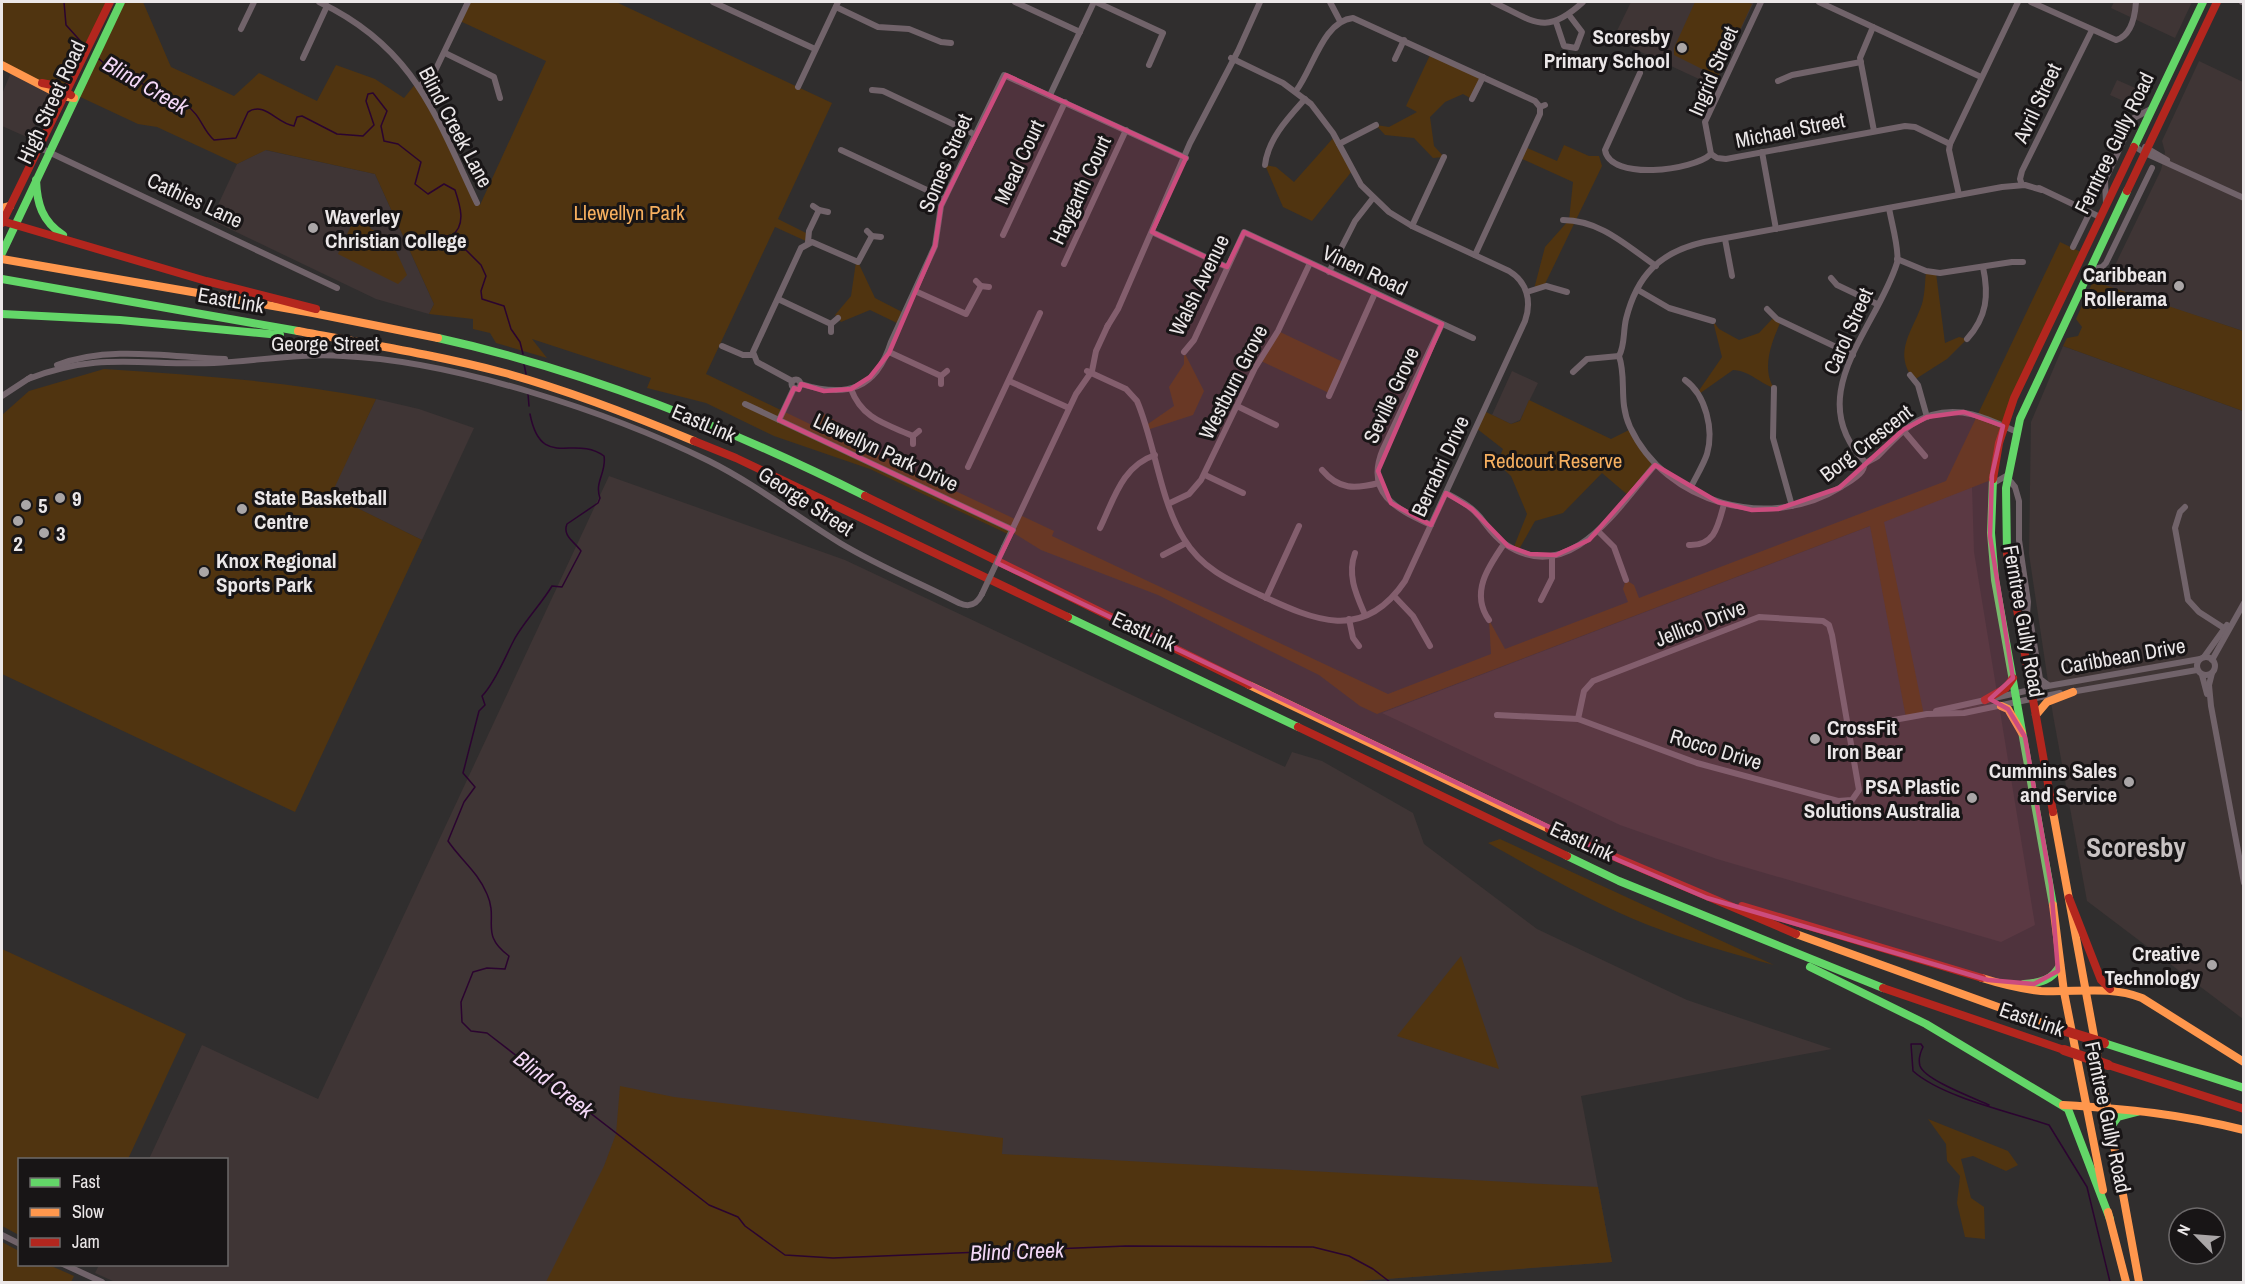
<svg xmlns="http://www.w3.org/2000/svg" width="2245" height="1284" font-family="'Archivo Narrow',sans-serif">
  <rect width="100%" height="100%" fill="#302e2e"/>
  <g fill="#3f3535">
    <polygon points="1631,2 1754,2 1714,86 1613,39"/>
    <polygon points="2114,2 2192,2 2175,38 2111,8"/>
    <polygon points="2199,61 2243,82 2243,331 2105,286 2161,170 2165,152 2162,141"/>
    <polygon points="12,70 52,92 29,138 2,126 2,94"/>
    <polygon points="2117,80 2149,94 2141,109 2110,95"/>
    <polygon points="265,150 375,174 434,304 429,314 376,299 211,220 237,164"/>
    <polygon points="2063,346 2243,411 2243,1019 2087,901 2053,715 2029,554 2031,422"/>
    <polygon points="1512,371 1538,383 1520,420 1511,424 1492,415"/>
    <polygon points="376,399 419,409 474,428 422,540 330,495"/>
    <polygon points="609,476 845,560 1285,767 1292,752 1322,761 1413,813 1424,844 1537,929 1687,1000 1832,1049 1581,1096 1612,1262 1346,1282 115,1282 95,1273 99,1265 226,1264 226,1160 149,1159 202,1045 318,1099"/>
    <polygon points="1972,487 1974,552 2035,925 2001,942 1717,859 1620,825 1382,713"/>
  </g>
  <g fill="#503410">
    <polygon points="2,2 109,2 65,90 39,83 5,67 2,55"/>
    <polygon points="121,2 143,2 171,67 234,96 259,73 317,101 336,65 375,79 404,98 417,82 480,205 546,61 460,21 468,2 616,2 832,103 778,219 808,234 808,242 775,227 706,374 814,426 821,412 847,428 843,438 1017,520 1020,515 1054,531 1052,536 1388,694 1491,654 1489,620 1505,649 1628,602 1623,589 1626,580 1634,585 1639,598 1946,481 2060,242 2083,253 2022,380 1991,480 1884,522 1924,715 1906,718 1870,526 1377,714 1360,706 1319,675 1158,595 1041,550 1012,532 1010,535 870,469 774,436 706,403 647,388 651,378 532,339 547,358 496,343 490,333 473,329 473,319 429,314 434,304 375,174 266,150 237,164 157,127 138,124 76,95"/>
    <polygon points="1695,2 1746,2 1752,4 1718,77 1674,55 1674,48"/>
    <polygon points="1431,53 1483,77 1472,99 1463,94 1445,102 1430,117 1434,146 1444,157 1433,158 1414,138 1385,135 1376,125 1389,127 1417,112 1406,106"/>
    <polygon points="1335,136 1352,171 1312,221 1283,207 1265,165 1276,167 1294,182"/>
    <polygon points="1564,145 1589,156 1599,156 1602,166 1544,286 1534,289 1545,247 1569,220 1573,182 1520,158 1525,147 1557,161"/>
    <polygon points="356,215 367,220 371,229 390,238 407,275 398,284 338,254"/>
    <polygon points="856,262 858,262 875,298 904,313 899,324 870,310 841,322 835,315 851,296"/>
    <path d="M1926,271L1936,273L1945,343L1959,337L1967,339L1947,359L1914,380C1892,352 1913,331 1922,304C1925,294 1925,281 1926,271Z"/>
    <polygon points="2093,281 2243,331 2243,411 2063,346 2067,338 2078,336 2082,327 2076,319"/>
    <path d="M1774,317L1781,321C1772,341 1761,368 1774,388C1759,383 1750,371 1733,370L1699,394L1698,392L1722,357L1713,321L1719,329L1739,340L1759,333Z"/>
    <polygon points="1278,331 1343,362 1329,393 1259,360"/>
    <polygon points="1184,352 1204,391 1193,415 1147,430 1145,426 1174,406 1169,387 1184,364"/>
    <path d="M104,369C194,375 287,381 376,399L331,495L422,540L295,812L2,674V415L29,391Z"/>
    <polygon points="1529,400 1611,439 1631,429 1654,464 1629,496 1602,473 1563,513 1535,521 1518,551 1513,549 1527,514 1511,476 1497,463 1503,449 1476,428 1484,411 1511,424 1520,421"/>
    <path d="M1500,839L1774,965C1732,954 1689,941 1648,925C1593,903 1540,872 1488,843Z"/>
    <polygon points="2,949 186,1034 128,1159 20,1160 19,1235 2,1226"/>
    <polygon points="1461,956 1499,1069 1397,1036"/>
    <polygon points="620,1086 674,1097 1003,1138 1002,1154 1598,1187 1612,1262 1346,1282 546,1282 604,1166 616,1134"/>
    <polygon points="1928,1119 2008,1151 2018,1165 2006,1171 1973,1156 1961,1159 1971,1198 1984,1207 1985,1239 1965,1237 1957,1203 1960,1176 1947,1161 1946,1144"/>
    <polygon points="2,1242 19,1251 20,1264 49,1265 74,1276 71,1282 2,1282"/>
  </g>
  <g fill="none" stroke-linecap="round" stroke-linejoin="round">
    <g stroke="#2b0430" stroke-width="1.5">
      <polyline points="64,2 66,25 85,46"/>
      <path d="M98,58C122,81 157,86 185,104C202,116 202,130 214,140L236,138L248,112C265,101 277,124 294,126L297,117L302,116L337,134L363,136L374,125L366,101L368,94L373,93L387,111L381,126L384,141L398,144L421,162L415,184L428,194L444,184L455,190C460,205 467,226 451,236H442L438,242L444,249L466,250L481,265L486,276L481,291L482,299L504,306L511,329L520,342L523,354"/>
      <polyline points="524,364 526,374"/>
      <polyline points="528,394 529,406"/>
      <path d="M530,414C541,471 574,434 604,456C607,472 594,482 600,498L598,503L567,524C562,536 575,542 581,551L562,587L552,586C542,603 523,623 514,640C506,655 495,683 482,696L485,705L479,711L463,773L475,787L464,802L448,841C460,859 478,872 487,894C499,921 479,934 509,956L505,969L487,968L473,972L461,1002L462,1022L471,1031L487,1033L709,1205L738,1217L745,1226L785,1255L833,1258L1126,1246L1313,1247L1349,1256L1373,1269L1390,1282"/>
      <path d="M1989,1105C1974,1098 1925,1080 1920,1066C1918,1059 1920,1053 1923,1047L1921,1044H1911L1913,1071C1942,1097 2010,1112 2049,1125L2087,1187L2110,1282"/>
    </g>
    <g stroke="#71636a" stroke-width="6">
      <path d="M319,2C414,47 435,114 477,203"/>
      <polyline points="713,2 815,49"/>
      <polyline points="1015,2 1080,32"/>
      <polyline points="1096,2 1163,33 1149,65"/>
      <polyline points="1330,2 1340,21"/>
      <path d="M1493,2C1534,21 1545,37 1583,2"/>
      <polyline points="1819,2 1981,77"/>
      <path d="M2031,2L2116,40C2131,36 2135,16 2136,2"/>
      <polyline points="2242,2 2244,2"/>
      <polyline points="836,7 878,27 909,29 941,42 951,43"/>
      <polyline points="1556,22 1564,46 1576,48 1582,32 1569,15"/>
      <polyline points="1873,27 1860,58 1874,131"/>
      <polyline points="241,29 254,2"/>
      <polyline points="445,53 494,77 500,98"/>
      <polyline points="303,58 327,6"/>
      <polyline points="1395,59 1404,40"/>
      <path d="M1640,73L1605,150C1610,181 1693,171 1711,154L1717,158L1726,159L1905,126L1915,127L1950,144"/>
      <polyline points="1778,81 1792,75 1861,62"/>
      <polyline points="420,86 434,73 468,2"/>
      <polyline points="798,87 838,2"/>
      <polyline points="872,90 883,91 974,134"/>
      <path d="M1296,91C1313,69 1323,21 1353,18L1535,101L1540,107L1545,105"/>
      <polyline points="1050,95 1094,2"/>
      <polyline points="1472,99 1483,77"/>
      <polyline points="1339,144 1376,125"/>
      <polyline points="2134,146 2145,153 2244,198"/>
      <polyline points="38,147 337,288"/>
      <polyline points="2145,147 2167,160"/>
      <polyline points="841,150 944,198"/>
      <polyline points="1762,152 1776,229"/>
      <polyline points="1711,154 1705,122 1761,2"/>
      <path d="M1265,165C1268,139 1288,118 1305,99"/>
      <polyline points="2022,185 2020,179 2022,171 2092,30"/>
      <polyline points="2039,188 2100,217"/>
      <polyline points="1959,195 1949,150 1950,144 2018,2"/>
      <polyline points="2106,204 2105,180 2134,118 2151,109"/>
      <polyline points="813,206 819,210 828,212"/>
      <path d="M1563,220C1600,220 1627,246 1656,266"/>
      <polyline points="1412,226 1444,157"/>
      <polyline points="867,231 872,236 881,237"/>
      <polyline points="1152,232 1227,267"/>
      <polyline points="1003,235 1065,102"/>
      <polyline points="1725,239 1732,276"/>
      <polyline points="808,242 809,231 819,210"/>
      <polyline points="2073,247 2090,212"/>
      <polyline points="1475,255 1540,114 1540,107"/>
      <polyline points="1897,259 1926,271 1940,273 2012,262 2023,262"/>
      <polyline points="1064,264 1126,130"/>
      <polyline points="2088,271 2102,267 2106,263 2152,168"/>
      <polyline points="1329,272 1355,221 1373,198"/>
      <polyline points="1831,278 1837,285 1877,304"/>
      <polyline points="976,281 981,286 989,287"/>
      <polyline points="1638,290 1669,308 1713,321"/>
      <polyline points="915,291 966,314 981,286"/>
      <polyline points="1527,292 1546,286 1567,292"/>
      <polyline points="778,299 831,324"/>
      <polyline points="1767,309 1777,319 1853,355"/>
      <polyline points="1107,327 1118,309 1190,143 1238,51 1260,2"/>
      <polyline points="831,332 831,324 838,318"/>
      <path d="M1967,339C1987,317 1989,295 1983,267"/>
      <polyline points="722,346 743,355 753,355"/>
      <polyline points="889,352 941,376"/>
      <polyline points="1184,352 1194,340 1244,232 1473,338"/>
      <path d="M57,365C109,345 170,357 225,359"/>
      <path d="M1087,371L1126,389L1137,401C1155,443 1160,501 1184,539C1202,569 1230,581 1260,595C1314,620 1363,643 1405,581L1525,321C1532,301 1527,282 1509,271L1412,226L1389,212L1361,185L1333,133L1311,104L1283,83L1231,58"/>
      <polyline points="1573,372 1587,359 1619,356"/>
      <polyline points="1910,375 1918,385 1927,417"/>
      <path d="M28,379C100,351 142,366 214,363C257,361 300,353 343,356C455,361 609,412 709,461C755,484 796,516 840,543C878,566 920,583 959,603C970,608 977,604 982,594"/>
      <circle cx="796" cy="384" r="4.5"/>
      <path d="M1685,380C1706,395 1714,430 1707,454C1703,466 1695,478 1690,489"/>
      <polyline points="792,381 757,362 753,352 801,248 812,242 858,262 872,236"/>
      <polyline points="1009,381 1069,408"/>
      <path d="M801,384C846,398 876,390 891,342L935,246L941,206L1004,75L1186,158"/>
      <polyline points="941,384 941,376 947,371"/>
      <polyline points="1774,388 1773,438 1792,506"/>
      <path d="M851,389C862,419 886,424 913,436"/>
      <polyline points="2,396 31,377"/>
      <polyline points="1329,396 1375,293"/>
      <polyline points="745,404 1013,530"/>
      <polyline points="1237,406 1276,425"/>
      <polyline points="779,420 794,388"/>
      <polyline points="1903,430 1925,456"/>
      <path d="M2015,431C1988,419 1963,406 1932,415C1908,422 1895,439 1878,456C1874,459 1870,460 1866,463C1863,466 1865,467 1862,471C1858,477 1847,483 1841,487C1769,532 1666,504 1630,427C1618,401 1627,379 1619,356C1625,345 1623,332 1626,319C1637,275 1660,252 1704,242L2002,187L2025,185L2042,190"/>
      <polyline points="913,444 913,436 919,431"/>
      <path d="M1866,463C1800,396 1876,330 1897,263C1900,251 1891,221 1889,208"/>
      <polyline points="968,467 1040,313"/>
      <path d="M1322,470C1339,490 1355,489 1379,483"/>
      <polyline points="1205,475 1243,493"/>
      <polyline points="1992,484 2006,476 2015,487 2019,501 2019,540 2028,602 2027,614"/>
      <path d="M1446,493C1459,500 1471,506 1480,517C1488,527 1494,537 1505,544C1570,588 1618,507 1655,465"/>
      <polyline points="1170,503 1189,494 1201,480 1255,368 1278,331 1310,263"/>
      <polyline points="2185,507 2180,512 2175,528 2188,600 2199,612 2227,630"/>
      <path d="M1431,525C1397,509 1364,494 1383,449L1442,324"/>
      <path d="M1100,528C1114,499 1122,466 1155,455"/>
      <polyline points="1598,531 1614,547 1626,580"/>
      <path d="M1689,545C1715,546 1718,526 1724,504"/>
      <polyline points="1004,547 1076,394 1092,371 1096,351 1108,325"/>
      <path d="M1355,553C1347,575 1356,594 1365,615"/>
      <polyline points="1163,555 1186,543"/>
      <polyline points="2015,591 2030,619 2040,679 2048,685"/>
      <polyline points="1394,596 1413,616 1430,646"/>
      <polyline points="1266,598 1299,526"/>
      <polyline points="1541,600 1552,578 1552,556"/>
      <polyline points="1349,619 1353,638 1359,646"/>
      <path d="M1489,620C1470,593 1488,567 1504,544"/>
      <polyline points="2204,657 2227,625"/>
      <circle cx="2206" cy="666" r="9"/>
      <polyline points="2212,660 2244,603"/>
      <polyline points="2212,673 2209,685 2211,706 2244,883"/>
      <polyline points="2202,675 2207,694"/>
      <polyline points="2071,692 2197,670"/>
      <polyline points="1936,711 2048,686 2200,659"/>
      <polyline points="1497,715 1578,719 1697,763 1838,801 1852,800 1859,790 1832,635 1829,625 1823,621 1759,617 1593,681 1584,691 1578,719"/>
      <polyline points="1849,728 1927,714 1964,713 2060,693"/>
      <polyline points="2,1235 20,1244"/>
      <polyline points="63,1264 102,1282"/>
    </g>
    <g stroke="#63d668" stroke-width="8">
      <polyline points="2134,147 2203,2"/>
      <path d="M36,180C37,204 42,221 63,235"/>
      <polyline points="2,253 121,2"/>
      <polyline points="2,279 298,331"/>
      <polyline points="2,314 120,320 280,335"/>
      <path d="M438,338C588,371 728,428 865,496"/>
      <polyline points="1993,479 1991,533 1995,580 2053,905"/>
      <polyline points="2007,553 2006,488 2020,419 2127,191"/>
      <polyline points="1068,617 1298,727"/>
      <polyline points="1567,856 1619,881 1883,988"/>
      <polyline points="1810,967 1926,1024 2068,1109 2110,1219"/>
      <path d="M2024,984C2040,983 2053,980 2060,965"/>
      <polyline points="2104,1043 2244,1088"/>
      <polyline points="2110,1128 2118,1117 2137,1112"/>
    </g>
    <g stroke="#ff974d" stroke-width="8">
      <polyline points="2,65 62,96 74,98"/>
      <polyline points="2,208 10,206"/>
      <polyline points="2,259 313,313 438,338"/>
      <path d="M298,331C367,344 437,355 505,373C570,391 632,415 694,441"/>
      <polyline points="1249,685 1549,829"/>
      <polyline points="2001,706 2008,709 2022,733"/>
      <polyline points="2036,715 2047,702 2073,692"/>
      <polyline points="2053,812 2139,1282"/>
      <polyline points="2053,905 2064,992 2103,1190"/>
      <polyline points="1796,934 2059,1029"/>
      <path d="M1982,978C2001,984 2021,989 2041,991C2076,993 2108,985 2142,998L2244,1062"/>
      <path d="M2063,1105C2128,1109 2180,1114 2244,1130"/>
      <polyline points="2108,1212 2126,1282"/>
    </g>
    <g stroke="#b3261e" stroke-width="8">
      <polyline points="42,83 57,86 71,95"/>
      <polyline points="2127,191 2217,2"/>
      <polyline points="2,221 206,281 316,309"/>
      <polyline points="2,223 110,2"/>
      <polyline points="694,441 736,458 1068,617"/>
      <polyline points="1993,479 1999,443 2014,398 2134,147"/>
      <polyline points="865,496 1249,685"/>
      <polyline points="2007,553 2053,812"/>
      <polyline points="1985,700 2006,688 2013,678"/>
      <polyline points="1298,727 1567,856"/>
      <polyline points="1549,829 1796,934"/>
      <polyline points="2069,898 2101,980 2110,989"/>
      <polyline points="1742,906 1982,978"/>
      <polyline points="1883,988 2064,1050"/>
      <polyline points="2108,1065 2244,1109"/>
    </g>
    <polyline stroke="#71636a" stroke-width="6" points="982,594 1004,547"/>
    <g stroke="#b3261e" stroke-width="10">
      <polyline points="2059,1029 2104,1043"/>
      <polyline points="2064,1050 2108,1065"/>
    </g>
  </g>
  <path fill="#cc4c7e" fill-opacity="0.2" stroke="#cc4c7e" stroke-width="4.5" stroke-linejoin="round" d="M1006,75L1186,158L1152,232L1227,267L1244,232L1442,324L1378,471L1391,503L1431,525L1446,493L1472,509L1508,546L1530,554L1556,555L1589,540L1655,465L1718,502L1752,510L1778,509L1839,488L1903,430L1927,417L1964,412L2003,426L1992,475L1990,536L2013,678L1990,699L2008,709L2025,737L2051,885L2058,971L2034,984L1988,980L1707,898L1618,860L997,563L1013,530L779,420L794,388L799,390L801,384L824,391L851,389L870,377L889,353L935,246L941,206Z"/>
  <g fill="#aaa6a7" stroke="#181516" stroke-width="2">
    <circle cx="1682" cy="48" r="6"/>
    <circle cx="313" cy="228" r="6"/>
    <circle cx="2179" cy="286" r="6"/>
    <circle cx="60" cy="498" r="6"/>
    <circle cx="26" cy="505" r="6"/>
    <circle cx="242" cy="509" r="6"/>
    <circle cx="18" cy="521" r="6"/>
    <circle cx="44" cy="533" r="6"/>
    <circle cx="204" cy="572" r="6"/>
    <circle cx="1815" cy="739" r="6"/>
    <circle cx="2129" cy="782" r="6"/>
    <circle cx="1972" cy="798" r="6"/>
    <circle cx="2212" cy="965" r="6"/>
  </g>
  <g text-anchor="middle" dominant-baseline="central" stroke-width="6" stroke-linejoin="round" paint-order="stroke">
    <g font-size="21" font-weight="bold" fill="#ebe7e8" stroke="#181516" text-anchor="start">
      <text x="1670" y="36" text-anchor="end">Scoresby<tspan x="1670" dy="24">Primary School</tspan></text>
      <text x="325" y="216">Waverley<tspan x="325" dy="24">Christian College</tspan></text>
      <text x="2167" y="274" text-anchor="end">Caribbean<tspan x="2167" dy="24">Rollerama</tspan></text>
      <text x="254" y="497">State Basketball<tspan x="254" dy="24">Centre</tspan></text>
      <text x="72" y="498">9</text>
      <text x="38" y="505">5</text>
      <text x="56" y="533">3</text>
      <text x="18" y="543" text-anchor="middle">2</text>
      <text x="216" y="560">Knox Regional<tspan x="216" dy="24">Sports Park</tspan></text>
      <text x="1827" y="727">CrossFit<tspan x="1827" dy="24">Iron Bear</tspan></text>
      <text x="2117" y="770" text-anchor="end">Cummins Sales<tspan x="2117" dy="24">and Service</tspan></text>
      <text x="1960" y="786" text-anchor="end">PSA Plastic<tspan x="1960" dy="24">Solutions Australia</tspan></text>
      <text x="2200" y="953" text-anchor="end">Creative<tspan x="2200" dy="24">Technology</tspan></text>
    </g>
    <g font-size="21" fill="#ebe7e8" stroke="#181516">
      <text transform="translate(1713 71) rotate(-67)">Ingrid Street</text>
      <text transform="translate(51 102) rotate(-65)">High Street Road</text>
      <text transform="translate(2037 103) rotate(-65)">Avril Street</text>
      <text transform="translate(456 127) rotate(62)">Blind Creek Lane</text>
      <text transform="translate(1790 130) rotate(-11)">Michael Street</text>
      <text transform="translate(2114 143) rotate(-64)">Ferntree Gully Road</text>
      <text transform="translate(1019 162) rotate(-65)">Mead Court</text>
      <text transform="translate(945 163) rotate(-67)">Somes Street</text>
      <text transform="translate(1080 190) rotate(-65)">Haygarth Court</text>
      <text transform="translate(195 200) rotate(25)">Cathies Lane</text>
      <text transform="translate(1365 270) rotate(25)">Vinen Road</text>
      <text transform="translate(1199 285) rotate(-64)">Walsh Avenue</text>
      <text transform="translate(231 300) rotate(10)">EastLink</text>
      <text transform="translate(1848 331) rotate(-66)">Carol Street</text>
      <text x="325" y="343">George Street</text>
      <text transform="translate(1233 382) rotate(-63)">Westburn Grove</text>
      <text transform="translate(1391 395) rotate(-65)">Seville Grove</text>
      <text transform="translate(704 423) rotate(23)">EastLink</text>
      <text transform="translate(1866 443) rotate(-38)">Borg Crescent</text>
      <text transform="translate(886 452) rotate(25)">Llewellyn Park Drive</text>
      <text transform="translate(1440 466) rotate(-65)">Berrabri Drive</text>
      <text transform="translate(806 501) rotate(33)">George Street</text>
      <text transform="translate(2024 621) rotate(80)">Ferntree Gully Road</text>
      <text transform="translate(1700 623) rotate(-21)">Jellico Drive</text>
      <text transform="translate(1144 631) rotate(25)">EastLink</text>
      <text transform="translate(2123 656) rotate(-10)">Caribbean Drive</text>
      <text transform="translate(1716 749) rotate(17)">Rocco Drive</text>
      <text transform="translate(1582 841) rotate(25)">EastLink</text>
      <text transform="translate(2032 1019) rotate(19)">EastLink</text>
      <text transform="translate(2108 1117) rotate(78)">Ferntree Gully Road</text>
    </g>
    <g font-size="21" fill="#f6af5f" stroke="#181516">
      <text x="629" y="212">Llewellyn Park</text>
      <text x="1553" y="460">Redcourt Reserve</text>
    </g>
    <g font-size="22" font-style="italic" fill="#f4d8f7" stroke="#181516">
      <text transform="translate(146 85) rotate(30)">Blind Creek</text>
      <text transform="translate(554 1084) rotate(38)">Blind Creek</text>
      <text transform="translate(1017 1251) rotate(-2)">Blind Creek</text>
    </g>
    <g font-size="27" font-weight="bold" fill="#c8c2c2" stroke="#181516">
      <text x="2136" y="847">Scoresby</text>
    </g>
  </g>
  <rect width="2245" height="1284" fill="none" stroke="#ebe7e8" stroke-width="6"/>
  <rect x="18" y="1158" width="210" height="108" fill="#181516" stroke="#6c696a" stroke-width="1.5"/>
  <rect x="30" y="1178" width="30" height="9" fill="#63d668" stroke="#6c696a" stroke-width="1.5"/>
  <text x="72" y="1188" font-size="18" fill="#ebe7e8">Fast</text>
  <rect x="30" y="1208" width="30" height="9" fill="#ff974d" stroke="#6c696a" stroke-width="1.5"/>
  <text x="72" y="1218" font-size="18" fill="#ebe7e8">Slow</text>
  <rect x="30" y="1238" width="30" height="9" fill="#b3261e" stroke="#6c696a" stroke-width="1.5"/>
  <text x="72" y="1248" font-size="18" fill="#ebe7e8">Jam</text>
  <g transform="translate(2197 1236) rotate(295)"><circle r="28" fill="#181516" stroke="#6c696a" stroke-width="1.5"/>
  <path d="M0-4.5L10 22L0 15L-10 22Z" fill="#aaa6a7"/>
  <text y="-9" font-size="16" font-weight="bold" text-anchor="middle" fill="#ebe7e8">N</text>
  </g>
</svg>
